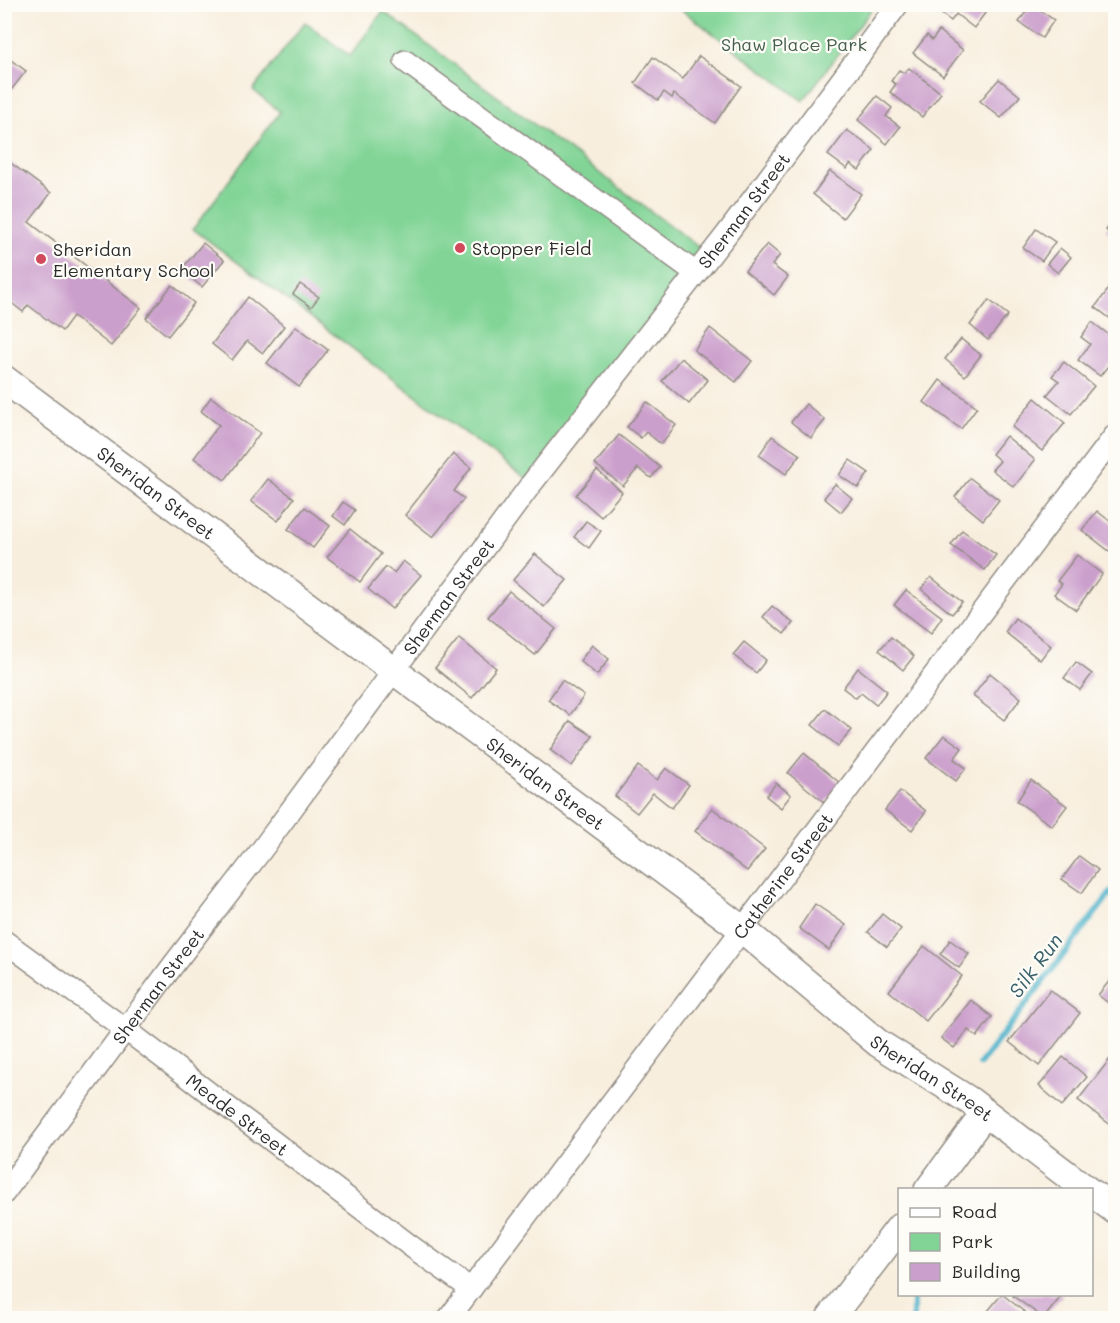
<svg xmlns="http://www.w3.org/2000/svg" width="1120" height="1323" font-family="Mali,sans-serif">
  <rect width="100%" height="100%" fill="#fdfcf7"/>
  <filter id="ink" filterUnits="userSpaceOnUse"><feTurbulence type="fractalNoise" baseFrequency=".0167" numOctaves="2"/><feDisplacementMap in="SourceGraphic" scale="12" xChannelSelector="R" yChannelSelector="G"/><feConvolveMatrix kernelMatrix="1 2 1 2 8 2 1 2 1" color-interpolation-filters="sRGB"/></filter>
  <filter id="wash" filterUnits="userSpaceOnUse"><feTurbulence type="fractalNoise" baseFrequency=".008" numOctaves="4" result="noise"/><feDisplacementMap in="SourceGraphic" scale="24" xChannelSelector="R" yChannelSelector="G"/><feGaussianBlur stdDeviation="1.35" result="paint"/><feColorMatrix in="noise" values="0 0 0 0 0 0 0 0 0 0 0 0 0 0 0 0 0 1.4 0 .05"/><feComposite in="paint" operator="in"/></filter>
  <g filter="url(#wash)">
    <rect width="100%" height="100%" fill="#f8eede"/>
    <g fill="#81d496" stroke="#568060" stroke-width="1.5">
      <polygon points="675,5 875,5 803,101"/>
      <polygon points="383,11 705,252 532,483 193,229 280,112 253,90 305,22 350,56"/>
    </g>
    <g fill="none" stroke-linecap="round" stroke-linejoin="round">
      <g stroke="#4cb3cb" stroke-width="6">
        <polyline points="980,1064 1116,886"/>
        <polyline points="913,1318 913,1294"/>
      </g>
    </g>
    <g id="blocks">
      <g fill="#cb9fcc">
        <polygon points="941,4 982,4 988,9 974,28 956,14 951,21 936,10"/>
        <polygon points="1031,4 1054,20 1042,38 1019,22"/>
        <polygon points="939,31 963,50 943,76 913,53 927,35 932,40"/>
        <polygon points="4,55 26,71 12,89 4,83"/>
        <polygon points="699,56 741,86 715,123 674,94 672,98 664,92 658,100 635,83 653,57 683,79"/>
        <polygon points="909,68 941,93 922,117 890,92 896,84 891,81 899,70 904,73"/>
        <polygon points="999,79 1020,96 1001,118 980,101"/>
        <polygon points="877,96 892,108 886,116 900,127 887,144 858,120"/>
        <polygon points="847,130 874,150 859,170 850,164 847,169 828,155"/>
        <polygon points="4,158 51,193 29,222 141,308 111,346 73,316 62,331 28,305 23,312 4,297"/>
        <polygon points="830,171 861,194 843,218 813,194"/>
        <polygon points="1116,216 1116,237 1106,230"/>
        <polygon points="1036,229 1055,242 1042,261 1023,248"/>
        <polygon points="203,243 224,260 202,287 181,270"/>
        <polygon points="767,244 780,255 772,265 788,277 774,295 745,271"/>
        <polygon points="1060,248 1071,257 1058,273 1047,264"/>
        <polygon points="1113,283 1116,285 1116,323 1095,307"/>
        <polygon points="300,284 319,297 311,307 293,294"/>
        <polygon points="172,285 194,303 168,336 146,318"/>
        <polygon points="248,297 284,326 263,353 247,341 232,360 212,344"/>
        <polygon points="989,300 1008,315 988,340 970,325"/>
        <polygon points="1092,322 1116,340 1116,356 1100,376 1078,360 1090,344 1081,337"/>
        <polygon points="296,326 328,350 299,387 267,363"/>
        <polygon points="710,328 752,361 736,382 694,350"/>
        <polygon points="961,339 981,355 965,376 945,359"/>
        <polygon points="681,358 708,380 689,404 662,381"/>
        <polygon points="1064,362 1094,386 1071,414 1047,395 1059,381 1052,376"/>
        <polygon points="940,380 977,407 961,429 924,402"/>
        <polygon points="211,397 260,433 225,480 194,458 219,425 201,411"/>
        <polygon points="1035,398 1065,423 1042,451 1012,427"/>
        <polygon points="647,402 676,425 661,444 646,432 641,438 627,427"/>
        <polygon points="806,404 825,420 811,438 791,422"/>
        <polygon points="619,435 660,467 651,478 638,468 623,486 595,464"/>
        <polygon points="772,436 800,455 786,474 759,455"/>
        <polygon points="1006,436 1035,460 1014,487 992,470 1000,461 992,454"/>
        <polygon points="453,454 471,468 454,491 464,499 433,537 405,515"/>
        <polygon points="850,460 869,473 858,488 839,475"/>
        <polygon points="597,470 622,492 601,517 576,495"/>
        <polygon points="970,478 999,500 983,520 955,497"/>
        <polygon points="268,479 294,498 278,521 251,501"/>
        <polygon points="835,484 852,498 841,512 824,498"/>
        <polygon points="343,502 355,510 345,525 333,516"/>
        <polygon points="305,507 330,526 313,548 288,529"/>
        <polygon points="1097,511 1116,526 1116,551 1113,554 1082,530"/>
        <polygon points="586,521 601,531 589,548 574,537"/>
        <polygon points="350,529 381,554 360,582 327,557"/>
        <polygon points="962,530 996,555 985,570 951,545"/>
        <polygon points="535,554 567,580 544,607 513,580"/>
        <polygon points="1077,555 1102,574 1076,610 1054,594 1062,584 1057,581"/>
        <polygon points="403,561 421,575 392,609 368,589 386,567 394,573"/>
        <polygon points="931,577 962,602 952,614 921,589"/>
        <polygon points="906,590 942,617 931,633 894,605"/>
        <polygon points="509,591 556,629 535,655 488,617"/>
        <polygon points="772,606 793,623 784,634 763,617"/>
        <polygon points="1015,618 1051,646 1040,660 1005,632"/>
        <polygon points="891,637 914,656 903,670 879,650"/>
        <polygon points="459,638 496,668 472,698 435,668"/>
        <polygon points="744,642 766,660 756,673 733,655"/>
        <polygon points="592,645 609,659 597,675 580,661"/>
        <polygon points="1076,662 1092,674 1080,690 1064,678"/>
        <polygon points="858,668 887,691 876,705 861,693 856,698 843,688"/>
        <polygon points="990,673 1021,698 1004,720 973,696"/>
        <polygon points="562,680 584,696 570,715 548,700"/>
        <polygon points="825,709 852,730 838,746 812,725"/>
        <polygon points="570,721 593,736 572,766 550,750"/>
        <polygon points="944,735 962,748 954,759 966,768 956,781 926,758"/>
        <polygon points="804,753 841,784 825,803 788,773"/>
        <polygon points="638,766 657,780 666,768 689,785 672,808 653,793 637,813 615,796"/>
        <polygon points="1031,780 1067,806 1052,826 1017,801"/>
        <polygon points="776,783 791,795 781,808 766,796"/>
        <polygon points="900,791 926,811 912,830 885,810"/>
        <polygon points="712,808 765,849 747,871 695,831"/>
        <polygon points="1079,856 1098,870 1082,893 1062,879"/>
        <polygon points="815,904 846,925 829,950 799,928"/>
        <polygon points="882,914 901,929 887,947 868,932"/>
        <polygon points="950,940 969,954 959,968 940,954"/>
        <polygon points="924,946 962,976 926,1021 889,991"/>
        <polygon points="1116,973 1116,1009 1098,995"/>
        <polygon points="1050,990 1080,1013 1039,1066 1009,1042"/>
        <polygon points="971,1000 992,1017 977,1037 968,1030 954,1048 941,1038"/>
        <polygon points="1063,1057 1087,1077 1062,1106 1039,1086"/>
        <polygon points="1110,1059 1116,1063 1116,1129 1078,1100"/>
        <polygon points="1002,1294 1032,1318 982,1318"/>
        <polygon points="1014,1294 1063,1294 1044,1318 1013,1296"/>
      </g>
    </g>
  </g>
  <g filter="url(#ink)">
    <use href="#blocks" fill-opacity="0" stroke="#928c84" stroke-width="1.5"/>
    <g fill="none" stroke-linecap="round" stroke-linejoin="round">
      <g stroke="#928c84" stroke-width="24">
        <g id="minor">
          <polyline points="405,61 696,273"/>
          <path id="s1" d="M4,941L125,1029L412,1247L471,1289"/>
          <path id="s2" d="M4,1193L174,964L260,852L532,483L726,235L898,4"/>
          <path id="s3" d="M449,1318L1116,434"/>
        </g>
      </g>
      <g stroke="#928c84" stroke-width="30">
        <g id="tertiary">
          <path id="s4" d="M4,379L409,682L742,929L878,1043L970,1101L1087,1190"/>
          <polyline points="928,1190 985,1113"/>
          <polyline points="1092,1193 1116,1211"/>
          <polyline points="830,1318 900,1227"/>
        </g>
      </g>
      <use href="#minor" stroke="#fff" stroke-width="21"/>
      <use href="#tertiary" stroke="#fff" stroke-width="27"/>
    </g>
  </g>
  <g fill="#d1495b" stroke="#fdfcf7" stroke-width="2">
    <circle cx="460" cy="248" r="6"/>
    <circle cx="41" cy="259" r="6"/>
  </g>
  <g text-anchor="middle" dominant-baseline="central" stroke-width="4.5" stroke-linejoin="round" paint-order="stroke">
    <g font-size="18" fill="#455e4b" stroke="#fdfcf7">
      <text x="794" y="44">Shaw Place Park</text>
    </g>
    <g font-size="18" fill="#2b2b2b" stroke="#fdfcf7">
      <text stroke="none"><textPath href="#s2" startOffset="1230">Sherman Street</textPath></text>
      <text stroke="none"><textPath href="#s4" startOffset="190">Sheridan Street</textPath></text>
      <text stroke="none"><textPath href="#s2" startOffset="744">Sherman Street</textPath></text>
      <text stroke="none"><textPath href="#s4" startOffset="676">Sheridan Street</textPath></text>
      <text stroke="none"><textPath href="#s3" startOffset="554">Catherine Street</textPath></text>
      <text stroke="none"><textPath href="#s2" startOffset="258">Sherman Street</textPath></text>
      <text stroke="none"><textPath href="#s4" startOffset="1162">Sheridan Street</textPath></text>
      <text stroke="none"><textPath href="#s1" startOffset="291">Meade Street</textPath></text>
    </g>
    <g font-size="18" fill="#2b2b2b" stroke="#fdfcf7" text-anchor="start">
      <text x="472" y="248">Stopper Field</text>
      <text x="53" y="249">Sheridan<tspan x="53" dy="21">Elementary School</tspan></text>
    </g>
    <g font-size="20" font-style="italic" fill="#38616b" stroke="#fdfcf7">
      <text transform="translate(1035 965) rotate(-53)">Silk Run</text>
    </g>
  </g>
  <rect width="1120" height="1323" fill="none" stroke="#fdfcf7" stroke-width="24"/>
  <rect x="898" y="1188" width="195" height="108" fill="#fdfcf7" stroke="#a9a8a5" stroke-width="1.5"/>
  <rect x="910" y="1208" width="30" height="9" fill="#ffffff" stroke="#a9a8a5" stroke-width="1.5"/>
  <text x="952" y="1218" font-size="18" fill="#2b2b2b">Road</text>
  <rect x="910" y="1233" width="30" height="18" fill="#81d496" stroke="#a9a8a5" stroke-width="1.5"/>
  <text x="952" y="1248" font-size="18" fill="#2b2b2b">Park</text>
  <rect x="910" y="1263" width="30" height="18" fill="#cb9fcc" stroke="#a9a8a5" stroke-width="1.5"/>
  <text x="952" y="1278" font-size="18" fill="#2b2b2b">Building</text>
</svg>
